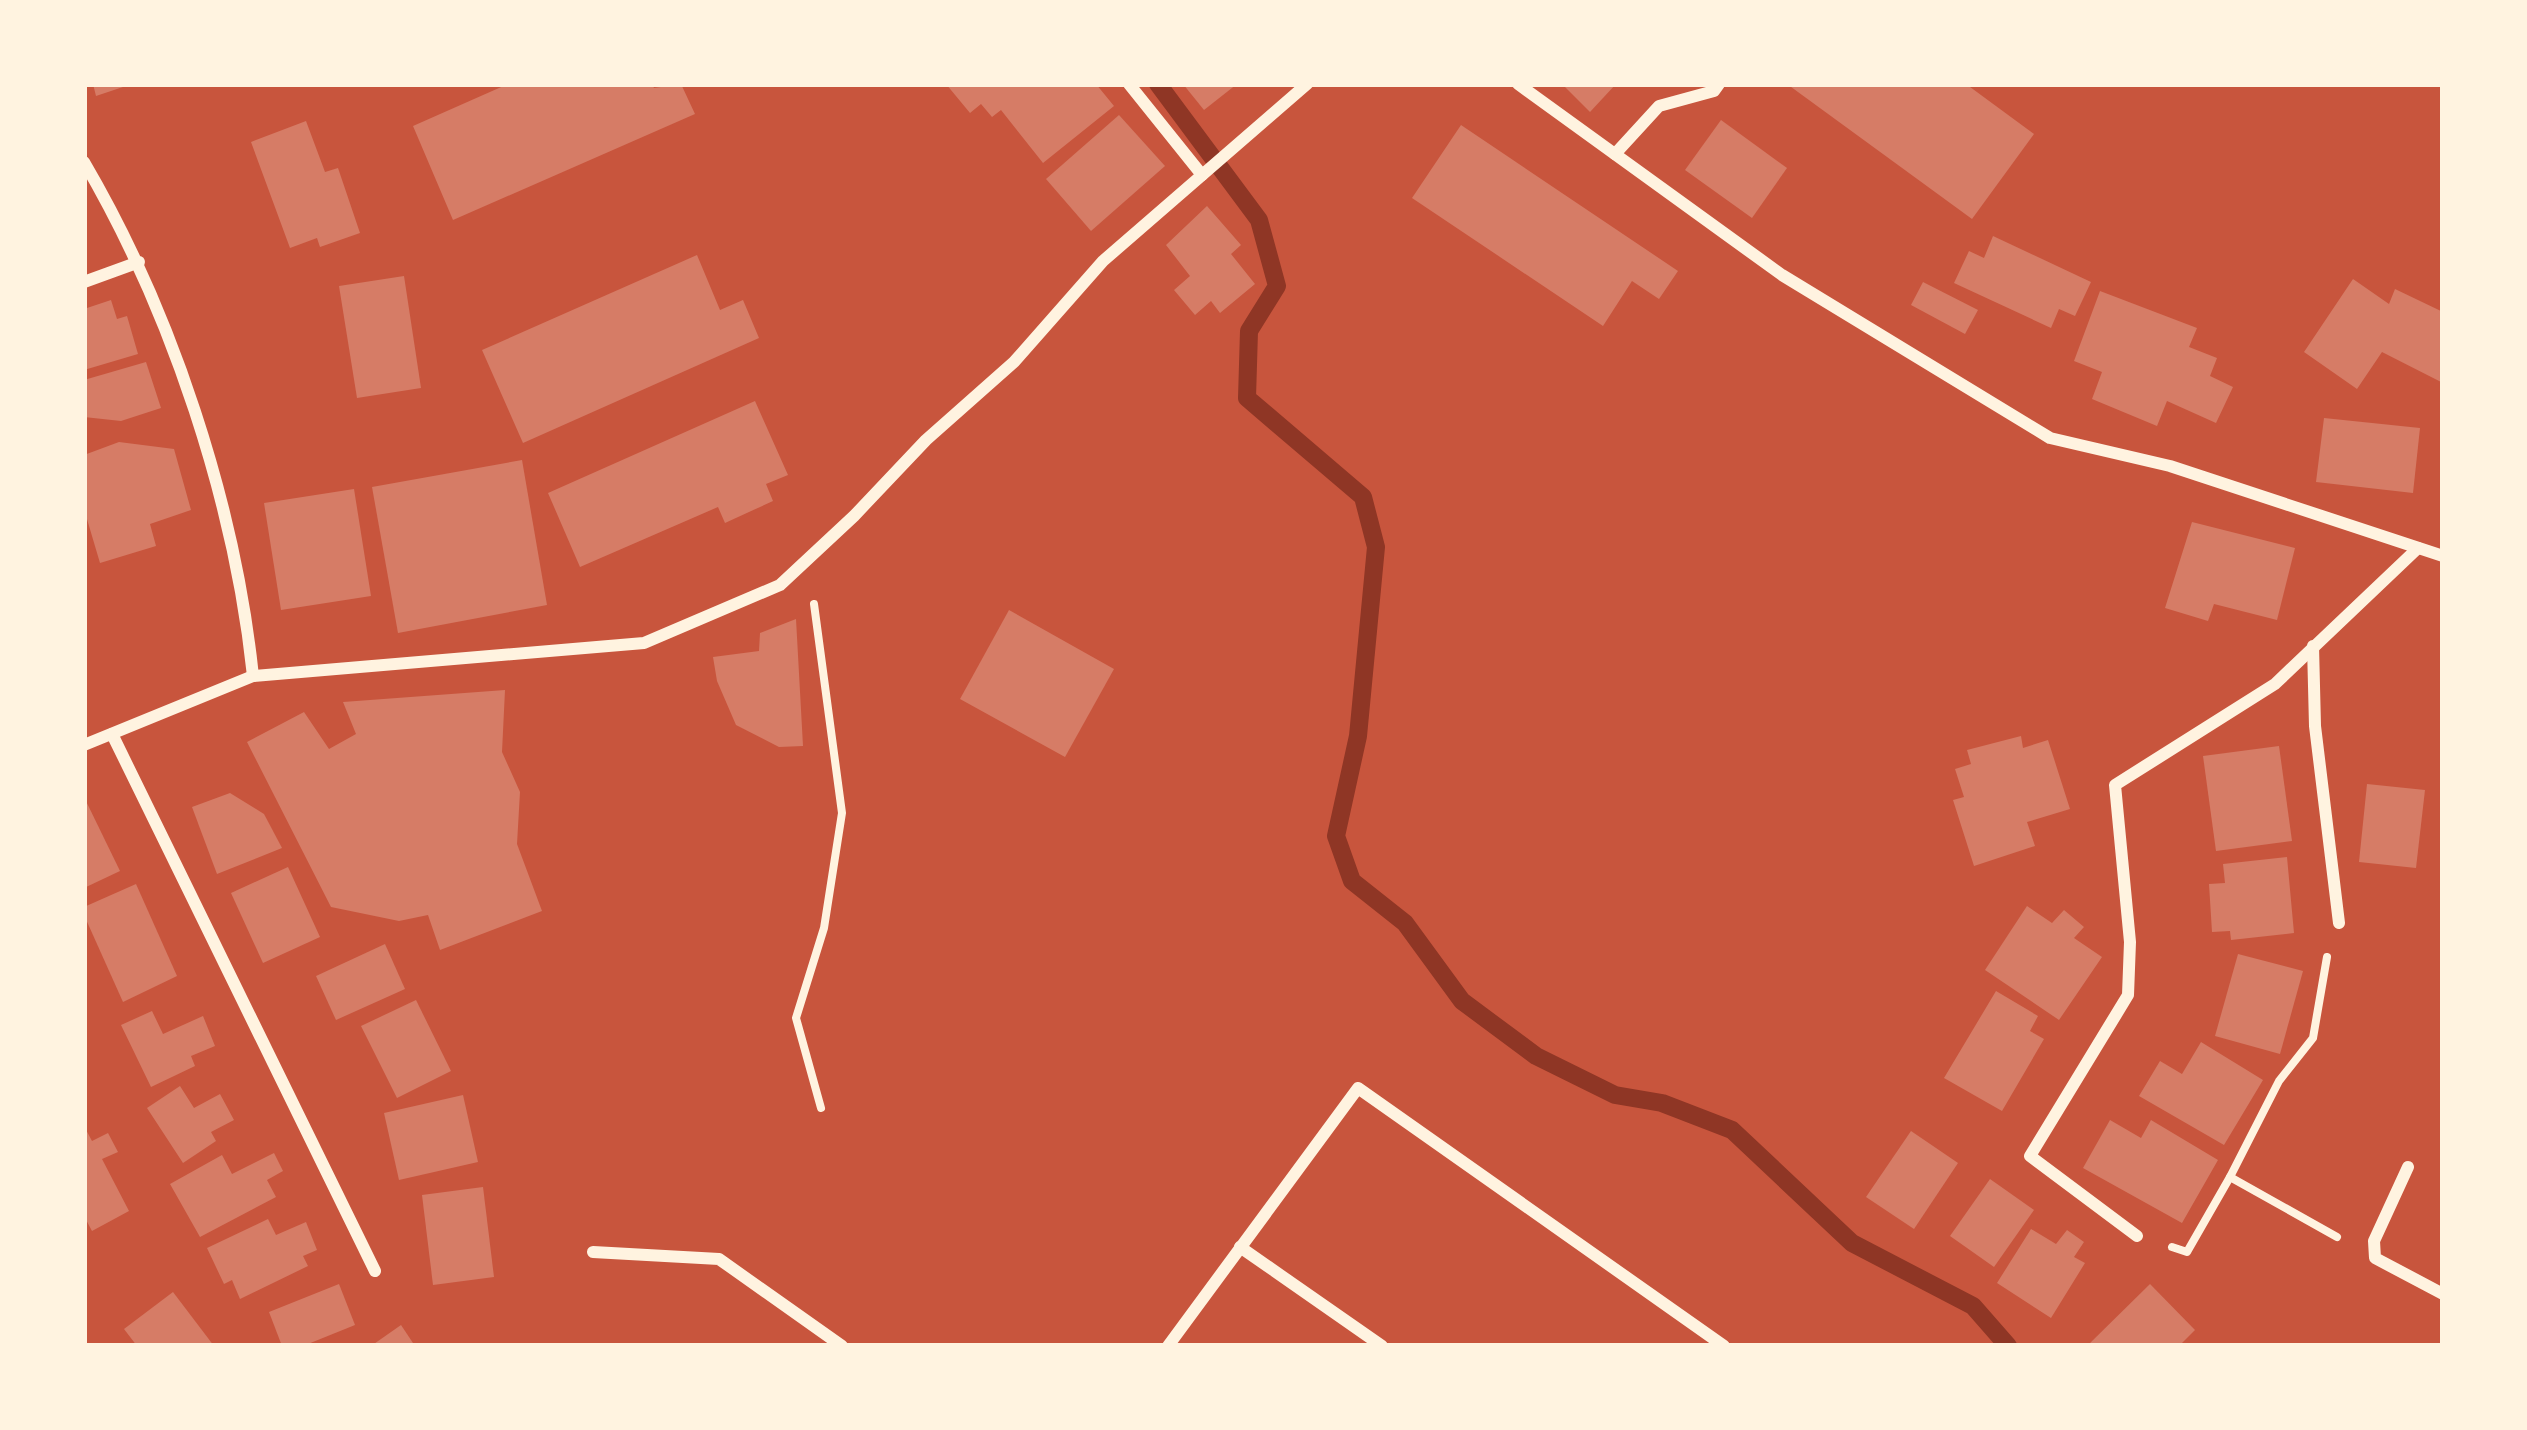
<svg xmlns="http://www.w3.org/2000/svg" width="2527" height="1430" font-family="Rubik,sans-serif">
  <rect width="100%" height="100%" fill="#c8553d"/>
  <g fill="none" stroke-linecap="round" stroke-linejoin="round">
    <polyline stroke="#8f3625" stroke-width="18" points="1158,84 1259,220 1277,286 1249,331 1247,398 1363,497 1376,547 1358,736 1336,836 1352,881 1405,923 1462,1001 1536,1056 1615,1095 1662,1103 1732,1130 1852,1243 1973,1306 2008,1346"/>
  </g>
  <g fill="#d67c66">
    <polygon points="93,84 129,84 129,85 96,96"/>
    <polygon points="508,84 652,84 654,88 681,84 695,114 453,220 413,126"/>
    <polygon points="946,84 1096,84 1114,106 1043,163 1001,110 992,117 981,104 970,113"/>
    <polygon points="1183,84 1237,84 1204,110"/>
    <polygon points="1562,84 1616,84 1590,112"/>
    <polygon points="1787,84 1966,84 2034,134 1972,219"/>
    <polygon points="1119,115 1165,166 1091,231 1046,179"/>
    <polygon points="1721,120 1787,168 1752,218 1685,170"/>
    <polygon points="306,121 325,172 338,168 360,233 320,247 317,238 290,248 251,142"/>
    <polygon points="1461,125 1678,271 1659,299 1632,281 1603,326 1412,198"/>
    <polygon points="1207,206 1241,245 1231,254 1255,284 1220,313 1211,301 1195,315 1174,290 1190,276 1166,245"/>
    <polygon points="1993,236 2091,282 2075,316 2059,309 2051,328 1954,283 1969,251 1984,258"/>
    <polygon points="697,255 720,310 743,300 759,338 523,443 482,350"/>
    <polygon points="404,276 421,388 357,398 339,286"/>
    <polygon points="2353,279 2389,304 2395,289 2443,312 2443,383 2382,352 2357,389 2304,352"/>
    <polygon points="1923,282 1978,310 1965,334 1911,305"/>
    <polygon points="2100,291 2197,328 2189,347 2217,358 2210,376 2233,387 2216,423 2167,401 2157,426 2092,399 2102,372 2074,361"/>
    <polygon points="111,300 117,319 127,316 138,354 84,370 84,309"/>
    <polygon points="146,362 161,408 121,421 84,417 84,380"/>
    <polygon points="755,401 788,475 766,484 773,501 725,523 718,507 580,567 548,493"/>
    <polygon points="2324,418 2420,428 2413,493 2316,482"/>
    <polygon points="119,442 174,449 191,510 150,524 156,546 100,563 84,509 84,455"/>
    <polygon points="522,460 547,605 398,633 372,487"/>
    <polygon points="354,489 371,596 281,610 264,503"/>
    <polygon points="2192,522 2295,548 2277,620 2214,604 2208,621 2165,608"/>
    <polygon points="1009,610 1114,669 1065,757 960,699"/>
    <polygon points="796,619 803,746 779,747 736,725 717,681 713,657 759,651 760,633"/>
    <polygon points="505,690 502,752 520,792 517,844 542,911 440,950 428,915 399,921 331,907 247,742 304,712 329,749 356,734 343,702"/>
    <polygon points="2021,736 2023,748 2048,740 2070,809 2027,822 2035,846 1974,866 1953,800 1964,797 1955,769 1971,764 1967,750"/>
    <polygon points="2279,746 2292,841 2216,851 2203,756"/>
    <polygon points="2367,784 2425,790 2416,868 2359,862"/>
    <polygon points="230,793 264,814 282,848 217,874 192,807"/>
    <polygon points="84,797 120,871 84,888"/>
    <polygon points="2287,857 2294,933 2231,940 2230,931 2212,932 2209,884 2225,883 2223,864"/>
    <polygon points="288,867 320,937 263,963 231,893"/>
    <polygon points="136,884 177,976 123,1002 84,915 84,907"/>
    <polygon points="2027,906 2052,923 2064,910 2084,927 2074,938 2102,957 2059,1020 1985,970"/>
    <polygon points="385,944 405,989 336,1020 316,976"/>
    <polygon points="2238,954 2303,971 2280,1054 2215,1036"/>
    <polygon points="1996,991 2038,1016 2030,1031 2044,1039 2002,1111 1944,1078"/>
    <polygon points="416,1000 451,1071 397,1098 361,1026"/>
    <polygon points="152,1011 163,1034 203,1016 215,1046 191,1056 195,1066 151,1087 121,1025"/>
    <polygon points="2201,1042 2263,1080 2224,1145 2139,1096 2160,1061 2182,1074"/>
    <polygon points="180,1086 194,1108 220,1094 234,1120 211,1132 216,1141 183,1163 147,1108"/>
    <polygon points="463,1095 478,1162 399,1180 384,1113"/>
    <polygon points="2110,1120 2141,1138 2151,1120 2218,1160 2182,1223 2083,1168"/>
    <polygon points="84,1126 92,1141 108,1133 118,1152 102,1159 129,1211 92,1231 84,1216"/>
    <polygon points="1911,1131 1958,1163 1914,1229 1866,1197"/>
    <polygon points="274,1153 283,1171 267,1180 276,1197 200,1237 170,1184 222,1155 232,1174"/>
    <polygon points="1990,1179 2034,1210 1994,1267 1950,1236"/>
    <polygon points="483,1187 494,1277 433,1285 422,1195"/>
    <polygon points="268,1219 276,1235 306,1222 317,1250 303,1256 308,1266 240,1299 232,1280 224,1284 207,1248"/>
    <polygon points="2031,1229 2056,1244 2067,1230 2084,1242 2074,1257 2085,1263 2051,1318 1997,1283"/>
    <polygon points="339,1284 355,1325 303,1346 282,1346 269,1312"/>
    <polygon points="2150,1284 2195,1330 2179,1346 2087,1346"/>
    <polygon points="173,1292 214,1346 137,1346 124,1329"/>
    <polygon points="401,1325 415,1346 371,1346"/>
  </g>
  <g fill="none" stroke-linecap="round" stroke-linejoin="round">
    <g stroke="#fff3e0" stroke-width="8">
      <polyline points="814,604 842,813 824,928 796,1018 821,1108"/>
      <polyline points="2230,1177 2279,1081 2313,1038 2327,957"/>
      <polyline points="2172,1247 2187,1252 2230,1177 2337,1237"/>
    </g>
    <g stroke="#fff3e0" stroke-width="12">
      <polyline points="1129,84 1202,175"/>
      <polyline points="1518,84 1782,275 2050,438 2170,466 2443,556"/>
      <polyline points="1615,154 1659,106 1714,91 1719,84"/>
      <path d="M84,162C172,312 235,504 253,676"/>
      <polyline points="84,282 139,262"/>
      <polyline points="2313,646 2315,726 2339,923"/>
      <polyline points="112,734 375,1271"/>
      <polyline points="84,745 253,676 644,643 780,585 854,516 926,440 1014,362 1103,261 1307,84"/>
      <polyline points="2408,1167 2374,1241 2375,1258 2443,1294"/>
      <polyline points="2137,1236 2030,1156 2128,995 2130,942 2115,785 2275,684 2418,548"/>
      <polyline points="1240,1247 1382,1346"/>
      <polyline points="593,1252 719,1259 842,1346"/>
      <polyline points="1168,1346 1358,1088 1724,1346"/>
    </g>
  </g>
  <rect width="2527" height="1430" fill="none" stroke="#fff3e0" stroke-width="174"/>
</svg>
